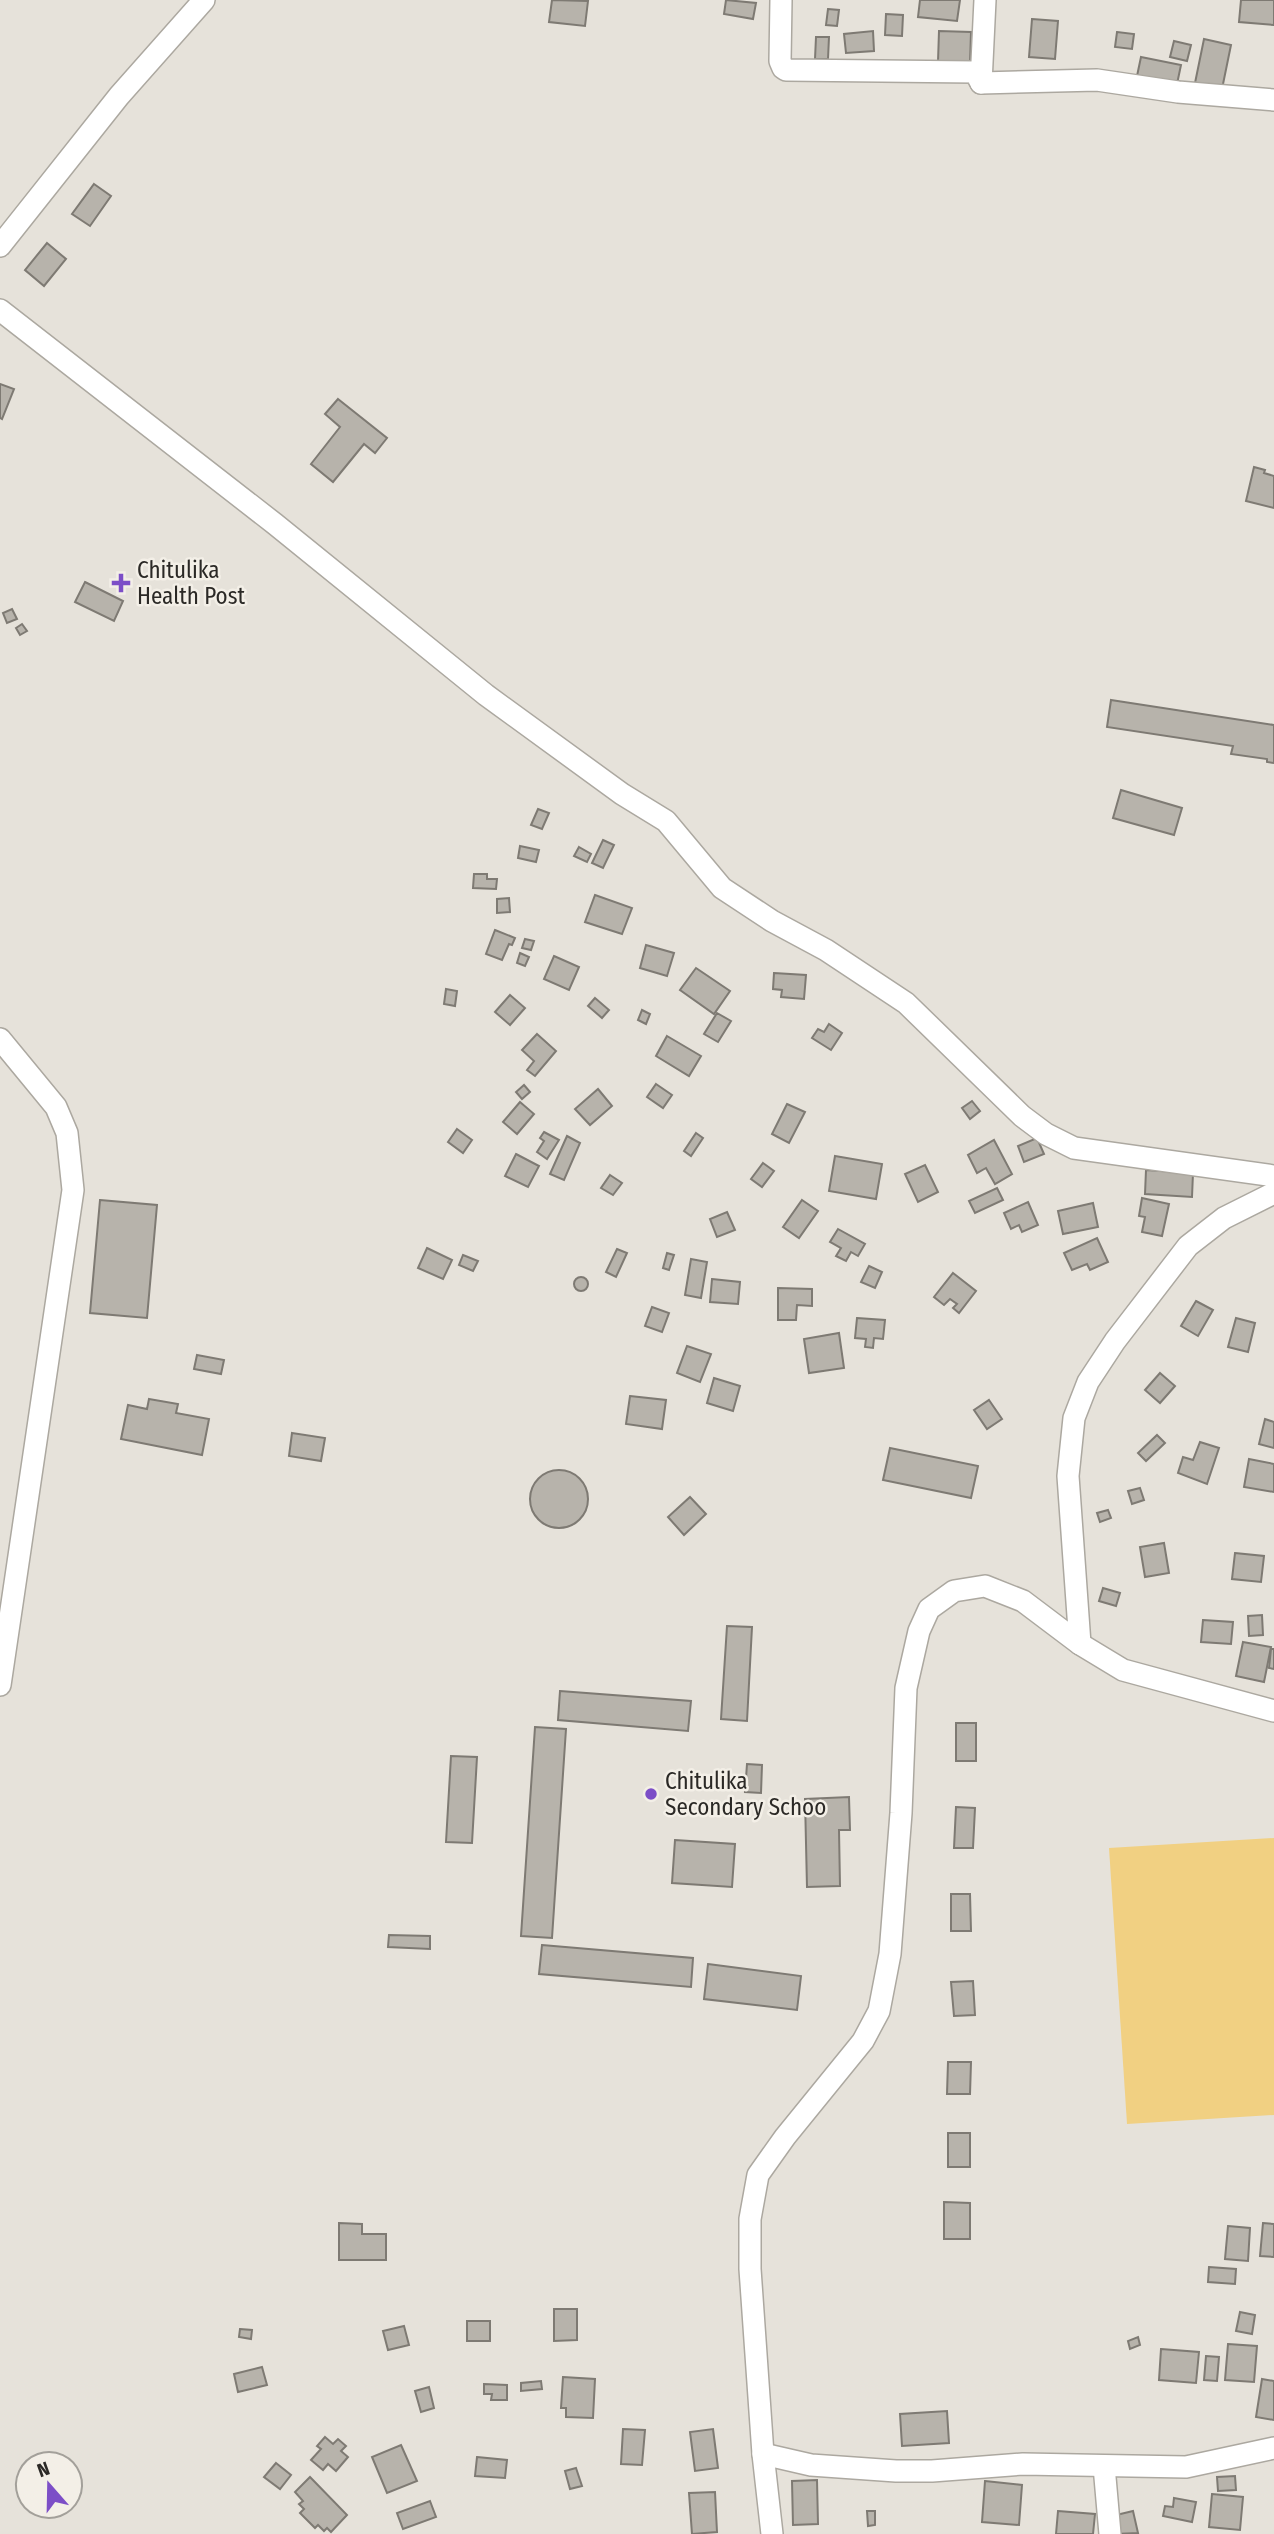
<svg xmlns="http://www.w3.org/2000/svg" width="1274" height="2534" font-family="'Fira Sans Condensed',sans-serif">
  <rect width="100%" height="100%" fill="#e6e2da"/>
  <polygon fill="#f1d082" points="1274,1838 1274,2115 1127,2124 1109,1848"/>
  <g fill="#b7b3ab" stroke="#7e7a73" stroke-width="2">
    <polygon points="552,0 588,1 585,26 549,22"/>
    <polygon points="726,0 756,3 753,19 724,14"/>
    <polygon points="920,0 960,0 957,21 918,17"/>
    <polygon points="1241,0 1274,0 1274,25 1239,22"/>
    <polygon points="828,9 839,10 837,26 826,25"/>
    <polygon points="886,14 903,15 902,36 885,35"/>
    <polygon points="1032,19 1058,21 1055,59 1029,57"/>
    <polygon points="873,31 874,51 846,53 844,34"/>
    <polygon points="939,31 971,32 970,63 938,62"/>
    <polygon points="1117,32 1134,34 1132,49 1115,47"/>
    <polygon points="816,37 829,37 828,59 815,59"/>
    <polygon points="1204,39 1231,45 1222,89 1195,83"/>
    <polygon points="1174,41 1191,45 1187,61 1170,57"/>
    <polygon points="1141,57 1181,65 1177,84 1137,76"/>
    <polygon points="94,184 111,196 90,226 72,214"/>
    <polygon points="47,243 66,259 44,286 25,270"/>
    <polygon points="0,384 14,389 2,419 0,418"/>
    <polygon points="338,399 387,438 375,453 364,444 333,482 311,464 340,427 325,414"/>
    <polygon points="1254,467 1265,470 1264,473 1274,476 1274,508 1246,501"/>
    <polygon points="85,582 123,601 114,621 75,602"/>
    <polygon points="12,609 17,619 7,623 3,613"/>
    <polygon points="22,624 27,631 20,635 16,628"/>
    <polygon points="1111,700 1274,725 1274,763 1267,762 1267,759 1231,754 1233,746 1107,727"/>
    <polygon points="1121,790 1182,808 1174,835 1113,818"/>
    <polygon points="538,809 549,813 542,829 531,825"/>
    <polygon points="603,840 614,845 603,868 592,863"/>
    <polygon points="520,846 539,850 536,862 518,858"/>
    <polygon points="579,847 591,854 587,862 574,856"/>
    <polygon points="474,874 487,874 487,879 497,879 496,889 473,888"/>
    <polygon points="595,895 632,908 622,934 585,922"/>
    <polygon points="509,898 510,912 497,913 497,899"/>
    <polygon points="495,930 515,938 512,945 509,944 502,960 486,954"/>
    <polygon points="525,939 534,941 531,950 522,948"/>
    <polygon points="646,945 674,953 667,976 640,968"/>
    <polygon points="520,953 529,957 525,966 517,963"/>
    <polygon points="554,956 579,967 569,990 544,979"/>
    <polygon points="696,968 730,991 714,1014 680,990"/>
    <polygon points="774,973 806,975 804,999 781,997 782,990 773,989"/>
    <polygon points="446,989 457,991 455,1006 444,1004"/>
    <polygon points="510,995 525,1008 510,1025 495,1012"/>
    <polygon points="595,998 609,1010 602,1018 588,1006"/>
    <polygon points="642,1010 650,1014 646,1024 638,1020"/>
    <polygon points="717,1013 731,1021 718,1042 704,1034"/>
    <polygon points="829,1024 842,1033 831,1050 812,1038 818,1029 824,1032"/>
    <polygon points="537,1034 556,1051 535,1076 527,1070 534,1061 522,1050"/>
    <polygon points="667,1036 701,1056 689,1076 656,1056"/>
    <polygon points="656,1084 672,1095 663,1108 647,1097"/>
    <polygon points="524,1085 530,1092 522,1099 516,1092"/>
    <polygon points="598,1089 612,1106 590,1125 575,1109"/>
    <polygon points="972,1101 980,1111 970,1119 962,1108"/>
    <polygon points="520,1102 534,1114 517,1134 503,1122"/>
    <polygon points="787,1104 805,1112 789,1143 772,1134"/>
    <polygon points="457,1129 472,1140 463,1153 448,1142"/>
    <polygon points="544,1132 559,1140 547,1159 537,1152 544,1141 540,1138"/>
    <polygon points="696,1133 703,1138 691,1156 684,1151"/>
    <polygon points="567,1136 580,1143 564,1180 550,1174"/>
    <polygon points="1037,1138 1044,1154 1024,1162 1018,1146"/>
    <polygon points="994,1140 1012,1174 995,1184 986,1168 977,1173 968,1155"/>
    <polygon points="516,1154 539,1166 528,1187 505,1176"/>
    <polygon points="835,1156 882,1164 876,1199 829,1191"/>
    <polygon points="763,1163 774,1171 762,1187 751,1179"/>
    <polygon points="925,1165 938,1192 918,1202 905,1174"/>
    <polygon points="1146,1170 1193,1173 1192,1197 1145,1194"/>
    <polygon points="610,1175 622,1183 613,1195 601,1188"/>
    <polygon points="997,1188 1003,1200 975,1213 969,1201"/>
    <polygon points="1142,1198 1169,1204 1162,1236 1142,1232 1145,1217 1139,1216"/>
    <polygon points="100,1200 157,1205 147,1318 90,1313"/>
    <polygon points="802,1200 818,1211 799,1238 783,1227"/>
    <polygon points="1028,1202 1038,1225 1022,1232 1019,1225 1011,1229 1004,1213"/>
    <polygon points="1093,1203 1098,1227 1063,1234 1058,1211"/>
    <polygon points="727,1212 735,1230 717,1237 710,1219"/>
    <polygon points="838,1229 865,1244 858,1256 851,1252 846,1261 836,1256 841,1248 830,1242"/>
    <polygon points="1097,1238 1108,1262 1090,1270 1087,1264 1072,1270 1064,1253"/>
    <polygon points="427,1248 452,1260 443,1279 418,1268"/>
    <polygon points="617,1249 627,1253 616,1277 606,1272"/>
    <polygon points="667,1253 674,1255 669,1270 663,1268"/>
    <polygon points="463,1255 478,1261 473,1271 459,1265"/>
    <polygon points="691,1259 707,1262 701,1298 685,1295"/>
    <polygon points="869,1266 882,1272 875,1288 861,1282"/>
    <polygon points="953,1273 976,1291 959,1313 953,1308 957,1304 950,1299 944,1305 934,1297"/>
    <circle cx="581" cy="1284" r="7"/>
    <polygon points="712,1279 740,1282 738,1304 710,1302"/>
    <polygon points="778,1288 812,1289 812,1306 797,1305 796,1320 778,1320"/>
    <polygon points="1196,1301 1213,1310 1198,1336 1181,1326"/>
    <polygon points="652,1307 669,1313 662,1332 645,1326"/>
    <polygon points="857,1318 885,1320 883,1339 874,1338 873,1348 865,1347 866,1339 855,1338"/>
    <polygon points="1236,1318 1255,1323 1248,1352 1228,1347"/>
    <polygon points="839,1333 844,1368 809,1373 804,1339"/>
    <polygon points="687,1346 711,1354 700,1382 677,1373"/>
    <polygon points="197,1355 224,1360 221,1374 194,1369"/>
    <polygon points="1160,1373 1175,1386 1160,1403 1145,1390"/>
    <polygon points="714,1378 740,1386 733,1411 707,1403"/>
    <polygon points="630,1396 666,1400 662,1429 626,1424"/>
    <polygon points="149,1399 178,1404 176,1413 209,1419 202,1455 121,1439 128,1405 147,1409"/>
    <polygon points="989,1400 1002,1419 987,1429 974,1410"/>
    <polygon points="1265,1419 1274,1422 1274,1448 1259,1444"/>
    <polygon points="292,1433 325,1438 321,1461 289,1456"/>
    <polygon points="1157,1435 1165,1443 1146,1461 1138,1453"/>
    <polygon points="1200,1442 1219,1448 1207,1484 1178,1473 1183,1457 1193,1460"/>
    <polygon points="890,1448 978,1466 971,1498 883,1480"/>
    <polygon points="1249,1459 1274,1464 1274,1492 1244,1487"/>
    <circle cx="559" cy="1499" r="29"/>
    <polygon points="1140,1488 1144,1500 1132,1504 1128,1491"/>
    <polygon points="690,1497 706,1514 684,1535 668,1517"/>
    <polygon points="1108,1510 1111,1518 1100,1522 1097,1513"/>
    <polygon points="1164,1543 1169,1573 1145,1577 1140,1547"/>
    <polygon points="1235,1553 1264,1556 1261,1582 1232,1579"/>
    <polygon points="1103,1588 1120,1593 1116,1606 1099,1601"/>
    <polygon points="1262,1615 1263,1635 1249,1636 1248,1616"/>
    <polygon points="1203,1620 1233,1622 1231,1644 1201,1642"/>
    <polygon points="727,1626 752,1627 747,1721 721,1719"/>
    <polygon points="1243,1642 1271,1647 1264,1682 1236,1676"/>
    <polygon points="1271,1649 1274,1649 1274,1669 1269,1668"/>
    <polygon points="560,1691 691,1701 688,1731 558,1720"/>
    <rect x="956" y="1723" width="20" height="38"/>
    <polygon points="535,1727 566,1729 552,1938 521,1936"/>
    <polygon points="451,1756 477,1757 472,1843 446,1842"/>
    <polygon points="747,1764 762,1765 761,1793 745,1792"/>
    <polygon points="849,1797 850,1830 839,1830 840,1886 807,1887 805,1799"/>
    <polygon points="956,1807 975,1808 973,1848 954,1848"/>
    <polygon points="675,1840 735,1844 732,1887 672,1883"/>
    <polygon points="951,1894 970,1894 971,1931 951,1931"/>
    <polygon points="389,1935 430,1936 430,1949 388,1947"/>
    <polygon points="542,1945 693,1958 691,1987 539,1974"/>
    <polygon points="708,1964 801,1976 797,2010 704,1999"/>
    <polygon points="973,1981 975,2015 954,2016 951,1982"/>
    <polygon points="948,2062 971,2062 970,2094 947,2094"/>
    <rect x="948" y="2133" width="22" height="34"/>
    <polygon points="944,2202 970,2203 970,2239 944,2239"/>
    <polygon points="339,2223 362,2224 362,2234 386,2234 386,2260 339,2260"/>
    <polygon points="1263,2223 1274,2224 1274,2257 1260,2256"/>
    <polygon points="1228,2226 1250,2228 1248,2261 1225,2259"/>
    <polygon points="1209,2267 1236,2269 1235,2284 1208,2282"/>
    <polygon points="554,2309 577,2309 577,2340 554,2341"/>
    <polygon points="1240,2312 1255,2315 1252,2334 1236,2331"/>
    <rect x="467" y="2321" width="23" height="20"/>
    <polygon points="404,2326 409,2345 388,2350 383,2331"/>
    <polygon points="240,2329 252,2330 251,2339 239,2337"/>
    <polygon points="1138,2337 1140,2345 1130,2349 1128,2341"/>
    <polygon points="1228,2344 1257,2346 1254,2382 1225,2380"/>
    <polygon points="1161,2349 1199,2352 1196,2383 1159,2380"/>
    <polygon points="1206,2356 1219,2357 1217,2381 1204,2380"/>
    <polygon points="262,2367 267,2385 238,2392 234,2374"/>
    <polygon points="563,2377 595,2379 593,2418 566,2417 566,2408 561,2408"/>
    <polygon points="1262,2379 1274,2381 1274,2420 1256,2417"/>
    <polygon points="541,2381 542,2389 521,2391 521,2383"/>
    <polygon points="484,2384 507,2385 507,2400 491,2400 492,2394 484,2394"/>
    <polygon points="429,2387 434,2408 421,2412 415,2391"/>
    <polygon points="947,2411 949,2443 902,2446 900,2414"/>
    <polygon points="623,2429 645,2430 642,2465 621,2464"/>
    <polygon points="713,2429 718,2468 695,2471 690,2432"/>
    <polygon points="325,2437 333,2444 338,2439 346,2446 341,2451 348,2457 336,2471 328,2464 323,2470 311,2460 321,2449 317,2446"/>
    <polygon points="401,2445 417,2481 387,2493 372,2457"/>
    <polygon points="477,2457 507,2460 505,2478 475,2476"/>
    <polygon points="276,2463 291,2475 280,2489 264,2477"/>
    <polygon points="576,2468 582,2486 570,2489 565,2471"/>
    <polygon points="1235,2476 1236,2490 1218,2491 1217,2477"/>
    <polygon points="310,2477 347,2515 331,2532 327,2528 324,2531 318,2525 315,2528 300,2513 304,2509 299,2504 303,2501 295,2492"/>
    <polygon points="817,2480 818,2524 793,2525 792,2481"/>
    <polygon points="985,2481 1022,2485 1019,2525 982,2522"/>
    <polygon points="715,2492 717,2532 692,2534 689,2493"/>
    <polygon points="1212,2494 1243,2497 1240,2530 1209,2527"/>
    <polygon points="1174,2498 1196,2502 1192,2522 1163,2516 1165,2506 1173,2507"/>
    <polygon points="430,2501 436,2517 403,2529 397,2513"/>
    <polygon points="867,2511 875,2511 875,2525 868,2526"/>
    <polygon points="1058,2511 1095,2514 1093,2534 1056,2534"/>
    <polygon points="1133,2511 1138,2533 1115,2534 1112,2516"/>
  </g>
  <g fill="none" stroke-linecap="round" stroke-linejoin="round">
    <g stroke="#aca8a0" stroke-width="24">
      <g id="minor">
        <polyline points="781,0 780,61 783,68 786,70 975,72 981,83 1097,80 1178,92 1274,100"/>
        <polyline points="981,83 985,0"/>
        <polyline points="0,246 119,96 204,0"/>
        <polyline points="0,310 275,524 486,695 622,794 666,821 722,888 772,921 826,950 906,1003 1022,1116 1046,1134 1074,1148 1274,1176"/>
        <polyline points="0,1039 56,1107 67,1133 73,1190 0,1685"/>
        <polyline points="1080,1644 1068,1476 1074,1418 1088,1382 1115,1341 1188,1246 1224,1218 1274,1193"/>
        <polyline points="763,2454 811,2465 896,2471 932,2471 1023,2464 1186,2467 1274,2448"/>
        <polyline points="1104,2466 1110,2534"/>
        <polyline points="772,2534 763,2454 750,2269 750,2219 758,2175 785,2137 863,2041 879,2011 890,1954 901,1813 906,1688 919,1631 929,1609 954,1591 985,1586 1023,1601 1080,1644 1123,1670 1274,1711"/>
      </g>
    </g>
    <use href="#minor" stroke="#fff" stroke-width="21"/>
  </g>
  <g fill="#7c4ec7" stroke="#f3efe7" stroke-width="2.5">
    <path d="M117.5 572.5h7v7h7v7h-7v7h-7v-7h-7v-7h7z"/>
    <circle cx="651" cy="1794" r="7"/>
  </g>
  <g text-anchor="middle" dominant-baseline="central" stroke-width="5" stroke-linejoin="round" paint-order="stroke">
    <g font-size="23" fill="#2b2926" stroke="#f3efe7" text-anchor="start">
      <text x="137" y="570">Chitulika<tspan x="137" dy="26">Health Post</tspan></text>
      <text x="665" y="1781">Chitulika<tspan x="665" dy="26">Secondary Schoo</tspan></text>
    </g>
  </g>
  <g transform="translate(49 2485) rotate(340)"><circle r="33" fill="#f3efe7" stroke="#a3a09a" stroke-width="2"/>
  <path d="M0-5L12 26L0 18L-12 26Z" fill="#7c4ec7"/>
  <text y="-10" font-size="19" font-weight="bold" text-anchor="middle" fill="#2b2926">N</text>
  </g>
</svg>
